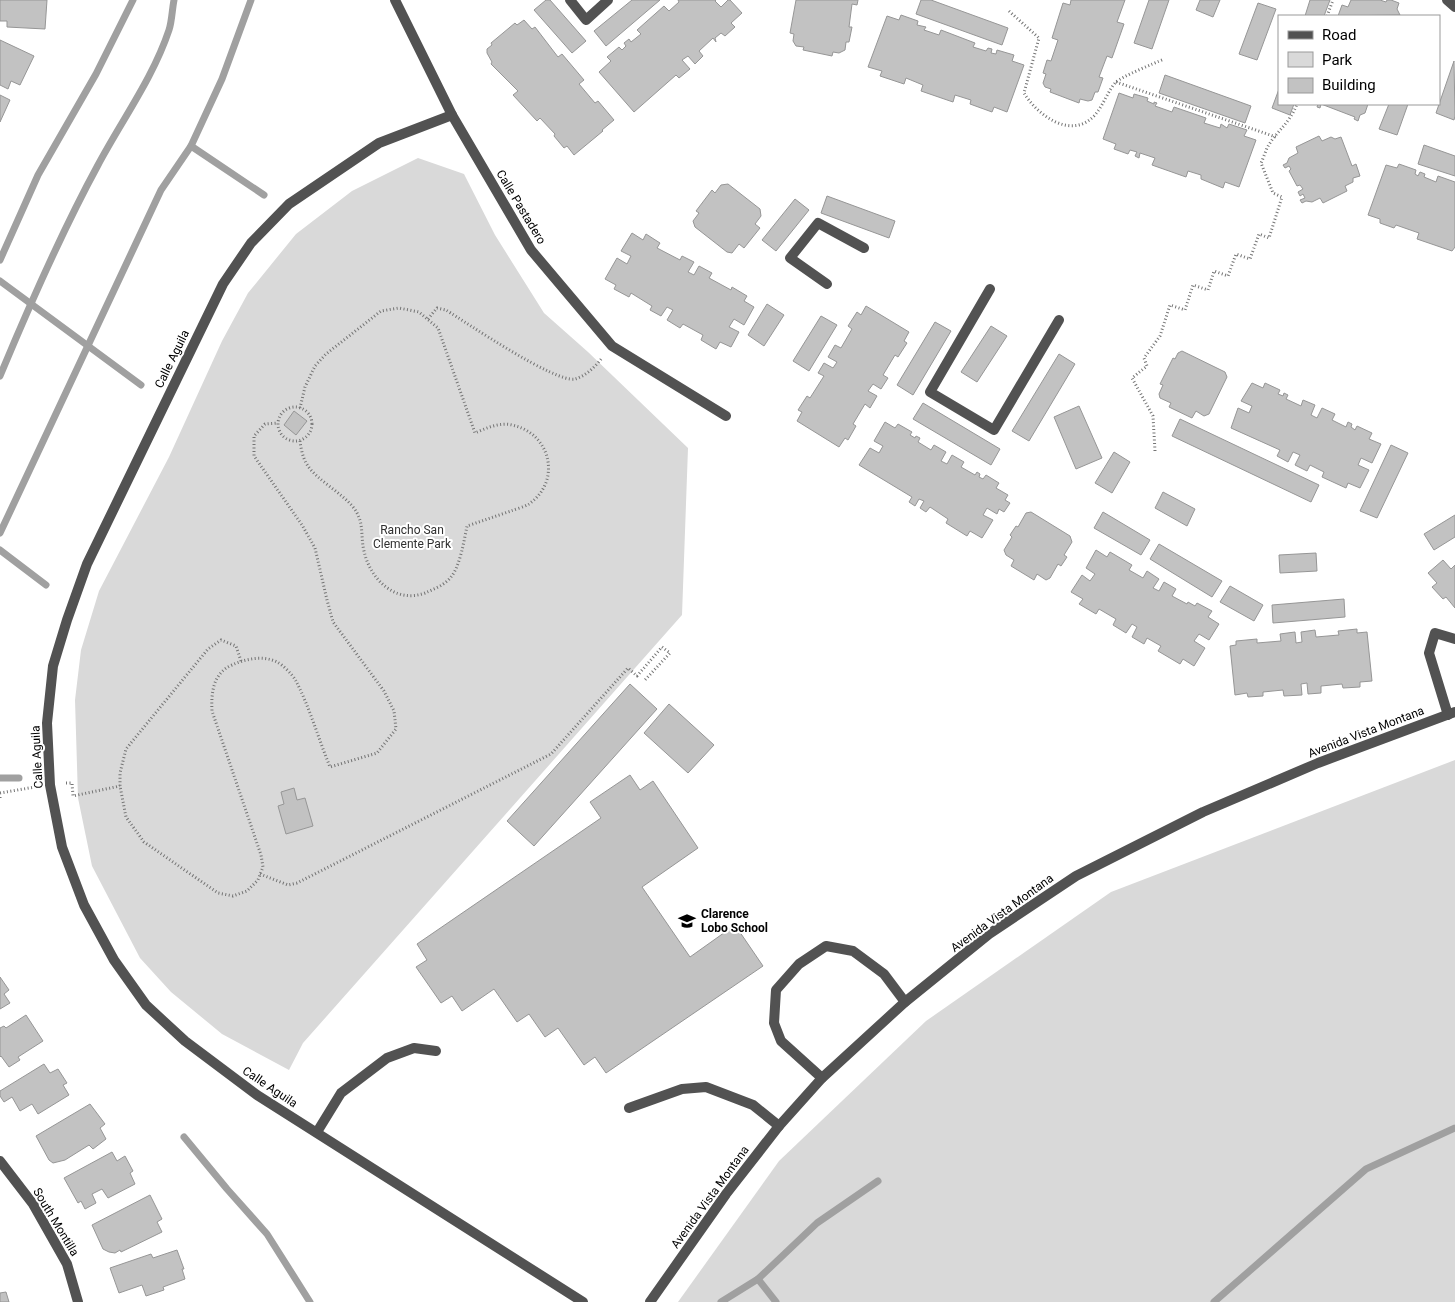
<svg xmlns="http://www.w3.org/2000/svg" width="1455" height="1302" font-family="Roboto,sans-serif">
  <rect width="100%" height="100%" fill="#fff"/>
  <g fill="#d9d9d9">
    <polygon points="418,158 464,174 495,235 544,313 588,352 688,448 682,615 303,1043 289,1070 222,1034 171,992 140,958 92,866 78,798 75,700 81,650 99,591 169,457 222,341 248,293 296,234 352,191"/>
    <polygon points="1455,760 1455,1302 678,1302 779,1161 926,1021 1111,892"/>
  </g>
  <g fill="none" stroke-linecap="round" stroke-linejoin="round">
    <g stroke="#a0a0a0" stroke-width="7">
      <polyline points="191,146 264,195"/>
      <polyline points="0,260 38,175 96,74 133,0"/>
      <polyline points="0,281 141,385"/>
      <path d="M0,376C30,304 61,233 98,165C122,120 153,78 169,30C172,21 172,10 174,0"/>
      <polyline points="0,533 161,190 191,146 222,79 251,0"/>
      <polyline points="0,550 46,585"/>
      <polyline points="0,778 19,778"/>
      <polyline points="184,1137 227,1189 267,1234 310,1302"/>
      <polyline points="758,1279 776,1302"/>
      <polyline points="721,1302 758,1279 817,1223 878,1181"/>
      <polyline points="1214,1302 1366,1169 1455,1128"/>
    </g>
  </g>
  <g fill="#c2c2c2" stroke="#969696">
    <polygon points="0,0 47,0 45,29 7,27 7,21 0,21"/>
    <polygon points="546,0 550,0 586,41 572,53 534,10"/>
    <polygon points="632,0 660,0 606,46 594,31"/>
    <polygon points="678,0 716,0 715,1 721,7 728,0 730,0 742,13 731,23 735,27 725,36 721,33 715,38 716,42 713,38 699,51 703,56 695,64 688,56 682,60 690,69 679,78 676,75 634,112 599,72 611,61 607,57 619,47 622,50 626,46 624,43 629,39 631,42 641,34 637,30 664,6 669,11 679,2"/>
    <polygon points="796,0 858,0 857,5 852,4 849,27 852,27 849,42 846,42 845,50 839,53 833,52 832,56 803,50 804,47 796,46 793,41 794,34 790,33"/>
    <polygon points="921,0 931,0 1008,28 1002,45 916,14"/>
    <polygon points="1071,0 1125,0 1117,22 1124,24 1112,58 1107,56 1099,77 1103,78 1098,92 1095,92 1092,100 1088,101 1080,99 1079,103 1050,92 1051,89 1045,87 1043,83 1046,74 1043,73 1047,60 1051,61 1058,40 1052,38 1063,3 1070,5"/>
    <polygon points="1149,0 1169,0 1152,49 1134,43"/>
    <polygon points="1200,0 1220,0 1213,17 1196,10"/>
    <polygon points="1310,0 1330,0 1324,16 1305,16"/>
    <polygon points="1351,0 1380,0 1386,2 1387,0 1391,0 1399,3 1397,9 1400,15 1338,16 1342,5 1348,7"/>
    <polygon points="1258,3 1276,9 1257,60 1239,54"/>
    <polygon points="901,15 918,21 917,25 926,27 924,30 939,35 941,30 975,43 973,47 986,51 988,48 992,49 991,53 996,54 997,50 1014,55 1012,61 1024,65 1007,112 994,107 992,112 970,104 971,100 955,95 953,102 921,91 923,85 906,78 904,84 880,76 882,71 868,67 887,16 899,20"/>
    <polygon points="524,20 532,29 535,27 558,57 562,54 584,80 579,84 595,103 598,101 614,120 602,130 603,131 574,155 567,146 564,148 554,136 555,134 540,118 537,121 513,95 518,91 491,64 492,62 487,53 487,49 492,45 491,43 515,23 517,25"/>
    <polygon points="0,40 34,56 20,85 11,81 8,89 0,85"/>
    <polygon points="1454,61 1455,116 1454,120 1436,113"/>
    <polygon points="1165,75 1251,106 1245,123 1159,93"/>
    <polygon points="1279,89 1279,104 1294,104 1290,115 1272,108"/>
    <polygon points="1119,93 1133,98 1134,94 1148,98 1147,101 1154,104 1154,102 1157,103 1155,106 1172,112 1174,107 1206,118 1204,123 1220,128 1221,124 1227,128 1229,124 1247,130 1244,136 1256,140 1239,187 1225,182 1223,188 1201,179 1201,175 1188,171 1186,177 1152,165 1155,158 1140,153 1139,158 1135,156 1137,152 1130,150 1128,154 1114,149 1116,144 1103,139"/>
    <polygon points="0,95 10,100 0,122"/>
    <polygon points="1318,104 1368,104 1365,113 1360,115 1358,121 1354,119 1355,117 1321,104 1320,108 1317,107"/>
    <polygon points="1389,104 1408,104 1397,135 1379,129"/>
    <polygon points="1319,136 1322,141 1331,137 1335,139 1341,137 1352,166 1356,164 1360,176 1353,178 1353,182 1345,186 1347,191 1323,203 1320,198 1312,202 1306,201 1302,203 1300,200 1305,198 1303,194 1300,196 1298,192 1303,189 1300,185 1297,186 1289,171 1291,169 1289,166 1285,168 1283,165 1287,163 1289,158 1298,153 1296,147"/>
    <polygon points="1424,145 1455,156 1455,176 1418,164"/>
    <polygon points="1399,164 1416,170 1415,174 1418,176 1420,172 1425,174 1424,177 1436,182 1438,176 1455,182 1455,247 1452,251 1417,239 1419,233 1396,225 1394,228 1380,223 1380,219 1368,215 1386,165 1397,168"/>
    <polygon points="728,184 760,209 761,216 755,224 760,228 744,248 739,244 732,253 727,252 695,227 693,221 699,213 696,211 712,190 715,193 721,185"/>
    <polygon points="827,196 895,221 889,238 821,213"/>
    <polygon points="795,199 809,210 776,251 762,240"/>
    <polygon points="632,233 643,240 646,234 660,243 657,248 680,260 682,256 694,262 688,272 694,275 699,266 712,273 709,278 731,290 732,287 747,296 744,301 754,307 744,325 734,319 729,327 739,332 731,347 720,342 716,349 701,340 703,335 683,324 680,328 667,320 673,310 667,307 661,316 650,310 652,306 631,293 629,297 614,289 616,285 605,279 617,258 627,264 631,256 621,251"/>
    <polygon points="767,304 784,315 764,346 748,335"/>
    <polygon points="866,306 909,332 904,341 907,343 898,357 895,355 883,375 888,378 881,389 873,384 868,391 877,396 870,408 865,404 853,424 856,426 848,440 845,438 839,447 797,421 802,412 798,410 807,396 810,398 824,376 818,373 824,363 833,368 837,362 828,357 835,345 841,348 852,329 848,326 857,312 861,315"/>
    <polygon points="821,316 837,325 809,371 793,361"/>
    <polygon points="935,322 951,331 913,395 897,385"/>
    <polygon points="991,326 1007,336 977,382 961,372"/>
    <polygon points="1182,351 1225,372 1227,377 1209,414 1204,416 1196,411 1192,418 1169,407 1171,403 1160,398 1159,394 1163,385 1160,384 1173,358 1175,359 1178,353"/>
    <polygon points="1059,354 1075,364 1029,441 1012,431"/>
    <polygon points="1252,383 1263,388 1265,383 1280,390 1278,394 1283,396 1284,393 1288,395 1286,399 1301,406 1303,400 1315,405 1311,415 1317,418 1322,408 1335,414 1332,420 1346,427 1348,422 1352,424 1351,427 1355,430 1357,426 1372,433 1369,439 1381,444 1372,463 1361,458 1358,465 1369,470 1360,488 1348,483 1346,488 1322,477 1324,472 1310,465 1307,471 1295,465 1300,455 1293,452 1288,462 1277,456 1280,450 1231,428 1238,408 1249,413 1252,406 1241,401"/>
    <polygon points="923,403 1000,449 991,465 913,419"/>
    <polygon points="1079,406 1102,458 1076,469 1054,417"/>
    <polygon points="294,411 307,421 296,435 284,425"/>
    <polygon points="1180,419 1319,485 1311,502 1172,436"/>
    <polygon points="885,422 895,428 898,424 912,432 910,435 915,438 916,436 920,438 918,442 931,450 934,445 946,452 941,461 947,464 952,455 964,462 961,467 975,475 977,472 980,474 979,477 983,479 986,475 999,483 996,488 1008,495 1005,500 1010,503 1004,512 999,509 997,514 987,508 983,515 993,520 982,538 970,531 967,536 946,523 948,519 930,507 926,512 920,508 924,501 919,499 915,506 909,502 912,497 859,465 870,448 879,453 883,446 874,441"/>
    <polygon points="1391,445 1408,453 1377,518 1360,511"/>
    <polygon points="1114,452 1130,462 1112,493 1095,483"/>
    <polygon points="1163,492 1195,509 1187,526 1155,508"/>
    <polygon points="1031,512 1070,536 1072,542 1064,555 1067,557 1061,566 1058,564 1050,578 1046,580 1037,574 1034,580 1011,566 1014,560 1006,555 1004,550 1012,537 1010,535 1016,526 1018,527 1026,513"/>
    <polygon points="1103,512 1150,540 1141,555 1094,528"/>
    <polygon points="1455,515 1455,537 1434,550 1424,534"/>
    <polygon points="1159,544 1222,581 1212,597 1150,559"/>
    <polygon points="1096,550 1107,557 1110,552 1132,565 1129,570 1143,578 1147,571 1159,579 1153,588 1159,591 1164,582 1176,589 1172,596 1187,604 1188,602 1195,606 1197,603 1212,611 1208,617 1219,624 1209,640 1199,634 1194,641 1205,648 1194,666 1183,659 1180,664 1158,651 1161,646 1147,638 1144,644 1132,637 1137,627 1132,624 1126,633 1113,625 1116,619 1099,609 1096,614 1079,604 1083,599 1071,592 1082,575 1090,581 1095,574 1086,568"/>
    <polygon points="1316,553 1317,571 1280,573 1279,555"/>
    <polygon points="1443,560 1451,569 1455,565 1455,608 1446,597 1443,599 1432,587 1437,583 1428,573"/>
    <polygon points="1230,586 1263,605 1254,621 1220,602"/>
    <polygon points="1344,599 1345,617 1273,623 1272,605"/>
    <polygon points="1357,629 1357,633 1367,632 1372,681 1360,682 1360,687 1343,688 1342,684 1321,686 1321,693 1308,694 1307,683 1301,684 1302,695 1284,696 1283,690 1263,692 1263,696 1248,697 1247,693 1235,695 1230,646 1236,645 1236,641 1257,639 1257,643 1281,641 1280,634 1295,632 1296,643 1302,642 1301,632 1315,630 1316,637 1339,635 1338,631"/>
    <polygon points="630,684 657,709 534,846 507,821"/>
    <polygon points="669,704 714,745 688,773 644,733"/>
    <polygon points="630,775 640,790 653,781 698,848 642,887 690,957 735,925 763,966 606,1073 595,1057 584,1065 558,1028 545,1037 529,1014 517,1022 494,989 462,1011 452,996 441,1003 416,967 427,960 417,944 601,818 590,802"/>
    <polygon points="294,788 297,800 305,798 313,826 286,834 278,806 284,804 281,792"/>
    <polygon points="0,977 9,990 4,994 10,1003 0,1009"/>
    <polygon points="26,1015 43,1041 18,1057 20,1060 9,1067 1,1056 0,1057 0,1028 4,1026 6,1028"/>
    <polygon points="44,1064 50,1073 58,1069 67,1083 63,1085 69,1095 38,1114 32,1104 20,1111 12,1097 4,1102 0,1096 0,1091"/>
    <polygon points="90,1104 105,1124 100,1128 106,1139 93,1149 89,1145 65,1160 53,1163 49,1160 36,1136"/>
    <polygon points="112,1152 117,1161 125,1156 133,1171 130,1173 135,1184 108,1198 102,1189 92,1194 96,1203 85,1209 81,1201 78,1203 64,1178"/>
    <polygon points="150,1195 162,1219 157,1222 162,1232 121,1252 120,1250 115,1253 109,1252 103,1249 92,1225"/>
    <polygon points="177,1250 184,1269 182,1269 185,1279 163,1287 164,1290 146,1296 142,1285 119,1293 110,1268 151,1254 153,1258"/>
    <polygon points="6,1292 9,1302 0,1302 0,1293"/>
  </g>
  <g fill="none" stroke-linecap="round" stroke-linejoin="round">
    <g stroke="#747474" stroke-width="3" stroke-dasharray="1 2.5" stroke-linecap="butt">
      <path d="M1009,11L1039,38L1024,93C1037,115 1071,140 1094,116C1103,106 1107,93 1115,83C1122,76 1153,64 1164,59"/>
      <polyline points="1327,16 1333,0"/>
      <polyline points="1116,82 1276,137"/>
      <path d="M428,319L437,308L446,310C467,323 555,383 575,379C586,376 596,366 602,358"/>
      <circle cx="295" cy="424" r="17"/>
      <path d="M300,441C301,449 303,459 308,466C317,480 342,493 353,507C365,522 360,535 364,551C370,579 395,604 425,593C434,589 445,585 451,577C460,566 464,541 467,526C482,521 496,516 511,511C516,509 524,507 529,504C562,481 551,433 512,425C500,422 486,428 475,433L438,328L419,312L399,308L381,311L326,354L315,366L305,387L300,408"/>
      <path d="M1155,451L1153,416L1132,378L1147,366L1144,358L1160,336L1170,305L1185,310L1193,285L1208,290L1214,271L1228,276L1236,254L1250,259L1259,234L1269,238L1282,197L1273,193L1261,163C1263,159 1265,153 1267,148C1276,131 1289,125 1297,104"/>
      <path d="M241,661L236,646L221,640L208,649L126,749L120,773V786L126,817L144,842L218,893L233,896L247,891L258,880L263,867L261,855L212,711C211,693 213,673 232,665C245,659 263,655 277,662C283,665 293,675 296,681C309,706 319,740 330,767L377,753L396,729L394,711L384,691L333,622L327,600L315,548L302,525L254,456V436L265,424L278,423"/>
      <polyline points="66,783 72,783 73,796 120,786"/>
      <polyline points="0,793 35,787"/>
      <polyline points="0,797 0,798"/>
      <polyline points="260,874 288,885 297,883 551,754 628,668 637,676 662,647 670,653 645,680"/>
    </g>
    <g stroke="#525252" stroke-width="10">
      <polyline points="570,0 586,20 608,0"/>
      <polyline points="1447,0 1455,7"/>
      <polyline points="827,284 790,258 818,223 864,248"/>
      <polyline points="990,289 930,392 994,430 1059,320"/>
      <polyline points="1448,715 1429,653 1435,633 1455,639"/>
      <polyline points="822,1078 781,1041 774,1023 776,990 799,964 826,946 853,951 884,974 905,1002"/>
      <polyline points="629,1108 682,1089 706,1087 753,1105 779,1126"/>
      <polyline points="317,1132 341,1093 387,1058 414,1048 436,1051"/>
    </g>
    <g stroke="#525252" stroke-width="10">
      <polyline points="452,115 531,250 612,346 726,416"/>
      <polyline points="0,1161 33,1204 67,1264 78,1302"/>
    </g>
    <g stroke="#525252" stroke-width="10">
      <polyline points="395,0 452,115 379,143 289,204 251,243 223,284 87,564 67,620 53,666 47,723 50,785 62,847 84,905 114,960 146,1005 185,1041 257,1095 583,1302"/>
      <polyline points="650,1302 726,1194 779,1126 822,1078 905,1002 989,934 1076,876 1203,812 1318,763 1455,712"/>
    </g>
  </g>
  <defs>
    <g id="school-bare" transform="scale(1.35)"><path d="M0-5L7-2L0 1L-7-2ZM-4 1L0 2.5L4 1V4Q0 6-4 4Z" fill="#000" stroke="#fff" stroke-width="2.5" paint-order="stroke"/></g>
  </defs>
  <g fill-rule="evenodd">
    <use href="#school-bare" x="687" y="921"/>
  </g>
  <g text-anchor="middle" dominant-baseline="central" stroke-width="4" stroke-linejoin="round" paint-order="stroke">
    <g font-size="12" fill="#000" stroke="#fff">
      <text transform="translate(521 207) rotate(59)">Calle Pastadero</text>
      <text transform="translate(172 359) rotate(-64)">Calle Aguila</text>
      <text transform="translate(1366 732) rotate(-21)">Avenida Vista Montana</text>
      <text transform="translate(37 757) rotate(-93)">Calle Aguila</text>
      <text transform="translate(1002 913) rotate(-36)">Avenida Vista Montana</text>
      <text transform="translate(270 1087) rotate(34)">Calle Aguila</text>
      <text transform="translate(710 1197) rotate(-54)">Avenida Vista Montana</text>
      <text transform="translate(56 1222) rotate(59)">South Montilla</text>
    </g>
    <g font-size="12" fill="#303030" stroke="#fff">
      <text x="412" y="530">Rancho San<tspan x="412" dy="14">Clemente Park</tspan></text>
    </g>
    <g font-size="12" font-weight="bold" fill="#000" stroke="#fff" text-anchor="start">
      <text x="701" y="914">Clarence<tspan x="701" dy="14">Lobo School</tspan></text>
    </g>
  </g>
  <rect x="1278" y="15" width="162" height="90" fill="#ffffff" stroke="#999999"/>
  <rect x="1288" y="31" width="25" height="8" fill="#525252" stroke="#999999"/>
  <text x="1322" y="40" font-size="15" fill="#000000">Road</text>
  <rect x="1288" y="52" width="25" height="15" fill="#d9d9d9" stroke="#999999"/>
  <text x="1322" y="65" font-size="15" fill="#000000">Park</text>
  <rect x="1288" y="78" width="25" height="15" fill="#c2c2c2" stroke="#999999"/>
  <text x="1322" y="90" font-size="15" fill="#000000">Building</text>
</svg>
